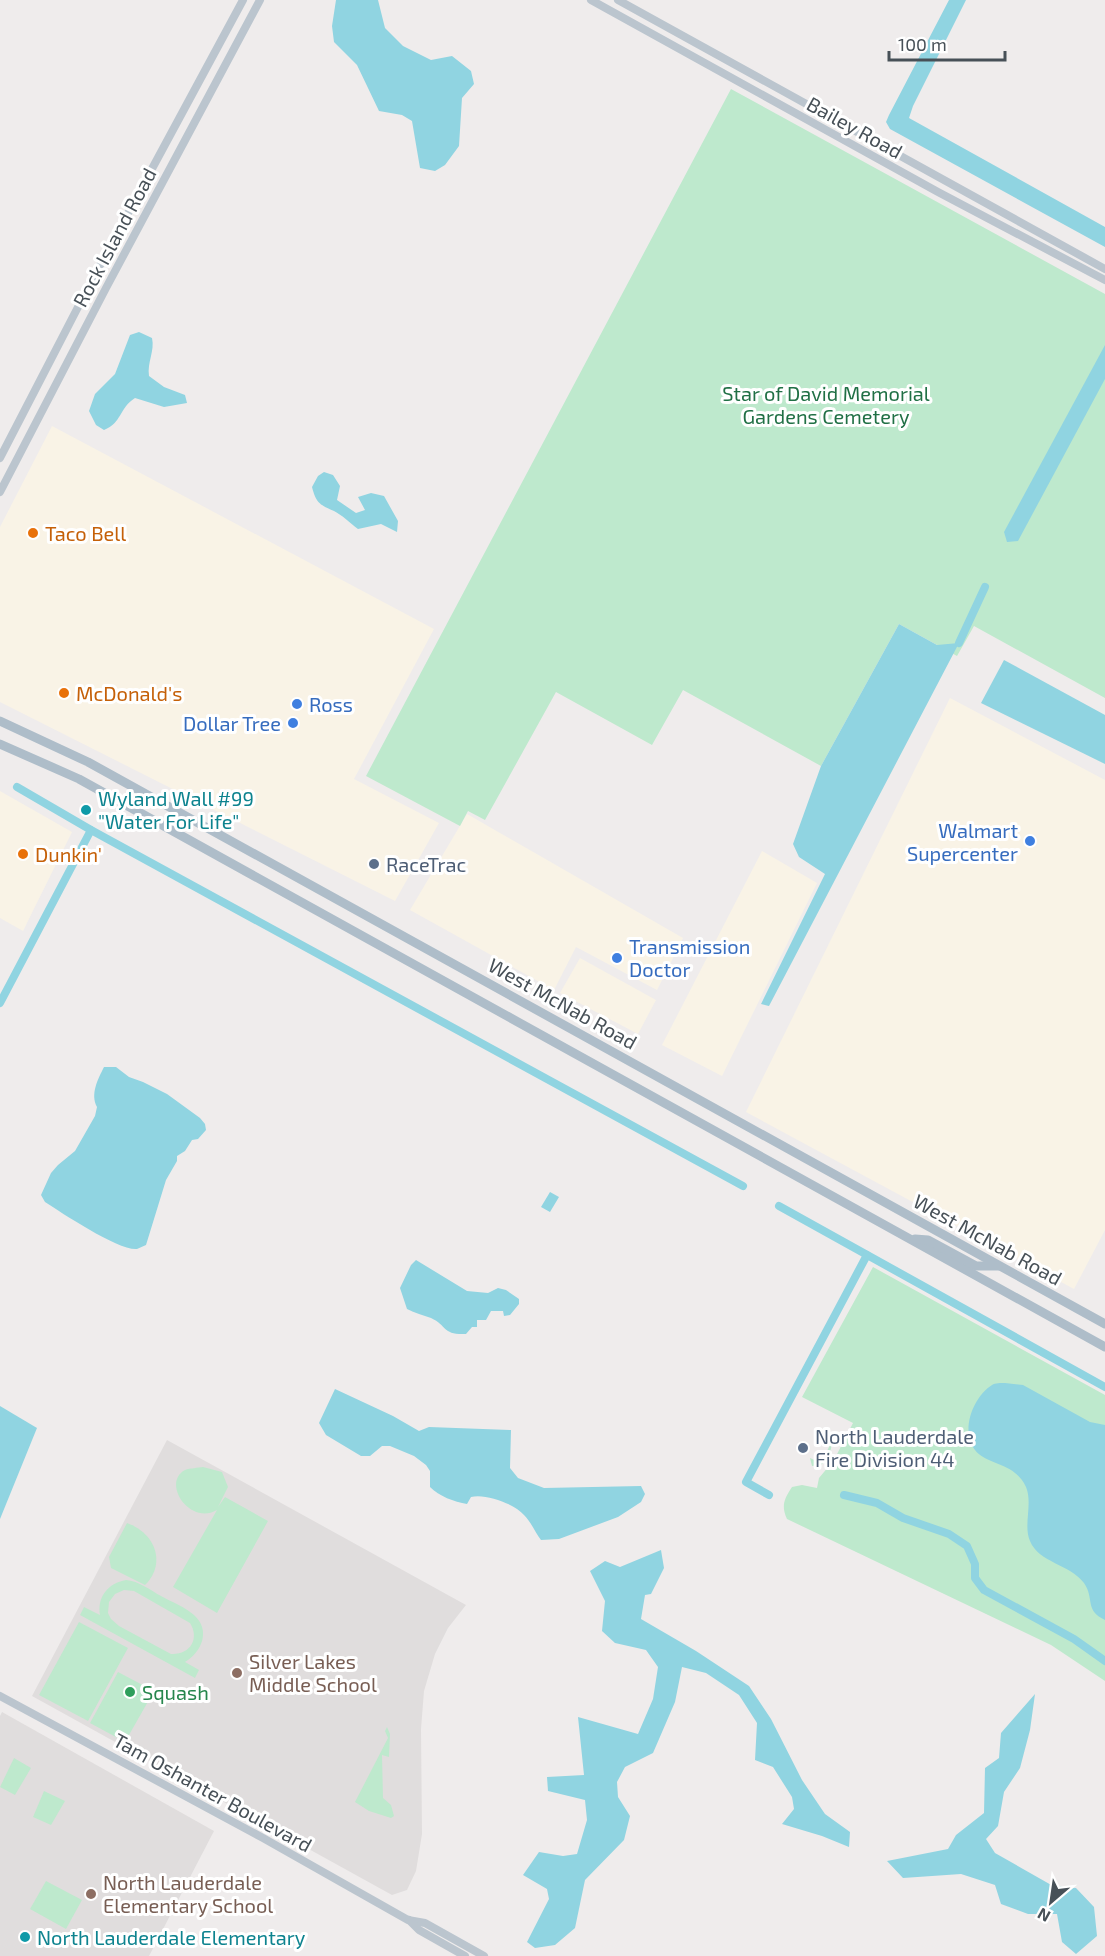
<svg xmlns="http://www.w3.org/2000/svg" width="1105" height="1956" font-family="'Exo 2',sans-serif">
  <rect width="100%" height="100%" fill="#efecec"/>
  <g fill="#f9f3e6">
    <polygon points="52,426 434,629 354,779 439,823 395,901 0,702 0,527"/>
    <polygon points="950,698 1105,780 1105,1230 1074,1289 746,1112"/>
    <polygon points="0,791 72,832 23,931 0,918"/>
    <polygon points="467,814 683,938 657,990 576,947 554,990 410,910"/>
    <polygon points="762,851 817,883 722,1076 662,1045"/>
    <polygon points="580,958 656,1000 638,1034 560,993"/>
  </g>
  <g fill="#e0dddd">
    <polygon points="167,1440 466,1605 448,1628 435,1654 424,1691 421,1729 422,1834 416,1871 407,1890 392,1895 32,1696"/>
    <polygon points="2,1712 214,1831 149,1956 0,1956 0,1716"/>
  </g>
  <g fill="#bee9cd" fill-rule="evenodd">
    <polygon points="731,89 1105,294 1105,698 974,626 957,656 899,624 821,766 683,690 652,745 556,692 485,820 468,811 460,826 366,776"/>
    <path d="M873,1267L1105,1395V1681L1051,1645L787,1519C781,1506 784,1499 792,1487L802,1485L817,1488L819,1478L834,1460L853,1423L802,1397Z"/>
    <path d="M823,1436L831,1438C833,1449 829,1458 821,1465L812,1466L810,1458L821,1463L830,1445L820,1439Z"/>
    <path d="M203,1467L222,1472L228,1487L218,1507L225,1497L268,1521L217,1613L173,1587L217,1510C190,1526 161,1483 185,1470C190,1468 198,1468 203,1467Z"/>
    <path d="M127,1523C155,1533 167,1563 145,1585L111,1568L109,1557Z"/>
    <path d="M126,1580C139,1581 150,1590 161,1596C172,1602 185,1607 194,1615C211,1630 202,1652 185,1662L199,1670L195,1678L80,1615L84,1607L100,1615C97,1597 108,1583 126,1580ZM124,1590L134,1591L190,1623C200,1639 190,1655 171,1654L119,1626L111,1619L108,1613L109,1602L115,1594Z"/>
    <polygon points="79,1622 128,1648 88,1721 39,1695"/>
    <polygon points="118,1672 154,1691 125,1742 90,1723"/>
    <polygon points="387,1727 390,1734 389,1757 382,1755 383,1798 391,1805 394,1816 391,1818 369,1811 355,1802 388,1738 385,1731"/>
    <polygon points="14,1758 31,1768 15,1795 0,1787"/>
    <polygon points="44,1791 65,1801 51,1825 33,1817"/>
    <polygon points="46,1881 82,1900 66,1929 30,1909"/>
  </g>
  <g fill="#90d4e1">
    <polygon points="336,0 378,0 385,28 403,46 431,60 452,56 471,71 474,84 462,98 459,146 445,165 435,171 420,168 412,121 402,115 379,111 357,65 334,42 332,26"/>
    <polygon points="949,0 966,0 913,106 909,118 1105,227 1105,247 890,129 886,122 889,115"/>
    <path d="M139,332L152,338C155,351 147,362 149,376L164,387L185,395L187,403L164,407L135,398C119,408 122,423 104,430L96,425L89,411L95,394L115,374L130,335Z"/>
    <polygon points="1105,345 1105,379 1018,541 1007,542 1004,532"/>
    <path d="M324,472L333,475L340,486L337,500L356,513L365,510L358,497L371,493L384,496L398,521L397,532L381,524L358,529C350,523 342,515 334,511C320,505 316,503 312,487L318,476Z"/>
    <polygon points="899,624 937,645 959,643 769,1006 761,1004 825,874 799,857 793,844 821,766"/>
    <polygon points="1004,660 1105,715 1105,764 981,703"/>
    <path d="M104,1067H116L129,1077L143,1082L167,1094L200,1118L205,1124L206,1130L198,1139L192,1140L185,1151L177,1156V1161L166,1180L146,1245C143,1246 140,1248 137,1249C119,1251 62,1213 45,1202L41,1195L51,1173L58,1165L75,1151L95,1116L97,1107C90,1094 98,1079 104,1067Z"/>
    <polygon points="550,1192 559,1197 550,1212 541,1207"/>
    <path d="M416,1260L467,1291L488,1293L498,1288L506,1290L519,1299V1304L510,1315L504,1316L503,1311H491L486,1320H477V1327H472L466,1334C442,1335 448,1326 431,1318C423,1315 415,1313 407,1309L400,1288L411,1265Z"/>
    <path d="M1005,1383L1023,1385L1090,1422L1105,1425V1620C1084,1610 1095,1599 1084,1583C1070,1564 1039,1563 1030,1541C1023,1525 1033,1504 1026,1487C1015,1462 986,1465 975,1450C960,1431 973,1397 992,1385C995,1383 1001,1383 1005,1383Z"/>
    <path d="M335,1389L393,1416L419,1431L429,1427L511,1430L510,1468L518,1478L544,1488L641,1486L645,1494L641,1502L618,1517L559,1539L541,1540C535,1532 531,1522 524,1515C515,1504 485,1493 471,1497L467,1504C454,1502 439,1496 430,1487V1471L426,1465L414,1456L390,1446H382L370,1456H361L326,1435L319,1423Z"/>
    <polygon points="0,1406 37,1428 0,1519"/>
    <polygon points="661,1550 664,1568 651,1594 645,1595 641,1619 696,1651 749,1686 771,1719 802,1780 825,1814 850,1832 849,1847 822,1836 782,1824 794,1809 792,1797 773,1767 755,1760 757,1723 739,1695 706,1673 682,1667 675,1702 653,1753 625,1767 617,1782 618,1797 630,1816 624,1840 585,1880 575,1928 555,1945 535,1948 527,1942 549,1899 547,1889 523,1875 539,1852 563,1856 577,1854 587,1820 585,1800 548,1791 547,1777 584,1775 578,1717 638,1734 653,1699 658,1667 646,1650 615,1643 602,1631 605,1601 590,1571 605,1561 620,1567"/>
    <polygon points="1035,1694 1030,1730 1020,1768 1004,1792 998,1826 986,1839 995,1853 1053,1886 1076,1888 1094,1907 1097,1936 1076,1954 1062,1942 1057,1914 1028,1914 1001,1904 995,1885 961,1874 903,1878 887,1861 948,1849 956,1835 984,1813 985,1768 999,1758 1001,1733"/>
  </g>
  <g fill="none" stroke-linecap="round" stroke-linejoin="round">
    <g stroke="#90d4e1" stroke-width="8">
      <polyline points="959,643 985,587"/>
      <polyline points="17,787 91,830 743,1186"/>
      <polyline points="0,1003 91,830"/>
      <polyline points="779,1206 1105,1387"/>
      <polyline points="769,1495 746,1482 867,1255"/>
      <polyline points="844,1495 877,1503 903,1518 949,1534 967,1546 975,1564 975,1578 984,1590 1074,1639 1105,1661"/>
    </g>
    <g stroke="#bbc5ce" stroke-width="8">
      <polyline points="591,0 938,192 1105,280"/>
      <polyline points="618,0 1105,269"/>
      <polyline points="0,458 92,280 243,0"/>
      <polyline points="0,492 106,288 260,0"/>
      <polyline points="0,1696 263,1838 408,1920 425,1923 484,1956"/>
      <polyline points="409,1920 419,1930 465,1956"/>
    </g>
    <g stroke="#aebdc9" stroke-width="9">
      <polyline points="0,721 88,762 1105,1324"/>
      <polyline points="0,744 79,779 1105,1347"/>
      <polyline points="915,1239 928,1240 976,1266 998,1266"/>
    </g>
  </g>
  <g fill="#e8710a" stroke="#fff" stroke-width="2">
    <circle cx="33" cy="533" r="6"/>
    <circle cx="64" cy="693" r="6"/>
    <circle cx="23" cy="854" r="6"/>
  </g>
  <g fill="#3f7fe0" stroke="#fff" stroke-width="2">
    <circle cx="297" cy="704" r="6"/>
    <circle cx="293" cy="723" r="6"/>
    <circle cx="1030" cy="841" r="6"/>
    <circle cx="617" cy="958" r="6"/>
  </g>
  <g fill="#0f9aa8" stroke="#fff" stroke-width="2">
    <circle cx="86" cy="810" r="6"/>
    <circle cx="25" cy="1937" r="6"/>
  </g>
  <g fill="#5c6f8a" stroke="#fff" stroke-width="2">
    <circle cx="374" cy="864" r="6"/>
    <circle cx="803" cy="1448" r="6"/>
  </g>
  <g fill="#8d6e63" stroke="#fff" stroke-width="2">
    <circle cx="237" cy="1673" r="6"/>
    <circle cx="91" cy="1894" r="6"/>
  </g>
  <circle fill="#2e9e5b" stroke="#fff" stroke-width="2" cx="130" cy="1692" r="6"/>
  <g text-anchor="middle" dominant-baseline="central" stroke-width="6" stroke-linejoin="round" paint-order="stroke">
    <g font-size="20" fill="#475057" stroke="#fff">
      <text transform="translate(855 127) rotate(29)">Bailey Road</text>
      <text transform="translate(114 237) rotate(-62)">Rock Island Road</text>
      <text transform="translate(563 1003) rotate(29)">West McNab Road</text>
      <text transform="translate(988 1239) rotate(29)">West McNab Road</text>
      <text transform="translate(213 1792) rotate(29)">Tam Oshanter Boulevard</text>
    </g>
    <g font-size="20" fill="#207045" stroke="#fff">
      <text x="826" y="393">Star of David Memorial<tspan x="826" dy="23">Gardens Cemetery</tspan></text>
    </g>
    <g font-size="20" fill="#c56008" stroke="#fff" text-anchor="start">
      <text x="45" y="533">Taco Bell</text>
      <text x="76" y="693">McDonald's</text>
      <text x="35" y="854">Dunkin'</text>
    </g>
    <g font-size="20" fill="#366cbe" stroke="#fff" text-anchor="start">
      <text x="309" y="704">Ross</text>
      <text x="281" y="723" text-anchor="end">Dollar Tree</text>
      <text x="1018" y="830" text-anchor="end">Walmart<tspan x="1018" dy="23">Supercenter</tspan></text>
      <text x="629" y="946">Transmission<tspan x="629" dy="23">Doctor</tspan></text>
    </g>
    <g font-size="20" fill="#0d838f" stroke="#fff" text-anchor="start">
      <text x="98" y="798">Wyland Wall #99<tspan x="98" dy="23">"Water For Life"</tspan></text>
      <text x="37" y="1937">North Lauderdale Elementary</text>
    </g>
    <g font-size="20" fill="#4e5e75" stroke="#fff" text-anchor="start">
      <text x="386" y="864">RaceTrac</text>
      <text x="815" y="1436">North Lauderdale<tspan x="815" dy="23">Fire Division 44</tspan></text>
    </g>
    <g font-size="20" fill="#785e54" stroke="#fff" text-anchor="start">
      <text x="249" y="1661">Silver Lakes<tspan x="249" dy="23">Middle School</tspan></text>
      <text x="103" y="1882">North Lauderdale<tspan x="103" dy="23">Elementary School</tspan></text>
    </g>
    <g font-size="20" fill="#27864d" stroke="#fff" text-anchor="start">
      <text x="142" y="1692">Squash</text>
    </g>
  </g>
  <g transform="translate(1051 1902) rotate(209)" stroke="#ffffff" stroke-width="4.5" paint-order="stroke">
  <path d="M0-4.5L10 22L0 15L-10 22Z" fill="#475057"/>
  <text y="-9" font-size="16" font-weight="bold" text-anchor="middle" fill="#475057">N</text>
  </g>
  <path d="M889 51v9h116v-9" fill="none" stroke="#475057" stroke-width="3"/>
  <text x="898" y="51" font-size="18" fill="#475057" stroke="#ffffff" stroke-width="4.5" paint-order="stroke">100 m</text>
</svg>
